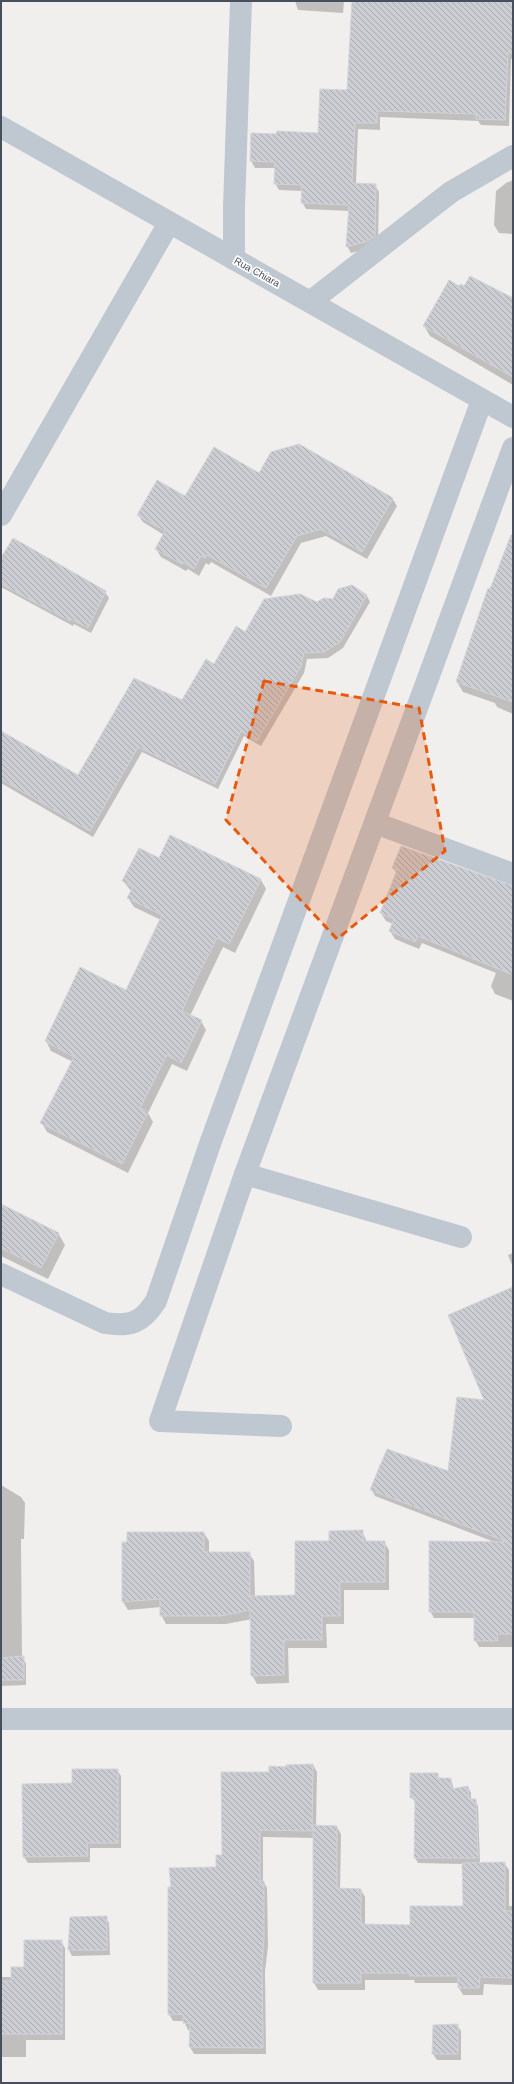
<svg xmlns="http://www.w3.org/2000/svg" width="514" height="2084" font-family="Helvetica,sans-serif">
  <defs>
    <pattern id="building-back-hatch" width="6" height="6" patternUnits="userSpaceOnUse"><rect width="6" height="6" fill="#cbcdd3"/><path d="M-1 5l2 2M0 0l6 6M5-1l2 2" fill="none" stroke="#a7a9ae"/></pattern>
  </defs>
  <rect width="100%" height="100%" fill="#f1efee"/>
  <g fill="#0003">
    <polygon points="295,1 344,1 343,13 298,10"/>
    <polygon points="353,1 513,1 513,59 511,59 509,126 481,125 478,121 380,117 380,130 358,129 356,184 375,185 379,192 378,243 372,247 351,253 347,246 349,211 306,209 302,202 302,191 279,190 275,183 276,168 255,168 251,161 277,135 319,134 348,91"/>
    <polygon points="513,180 513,234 499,233 494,225 496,191 506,183"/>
    <polygon points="459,287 513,300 513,385 430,336 424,326"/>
    <polygon points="260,474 392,498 397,506 367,559 326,536 301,543 271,596 211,562 209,565 206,563 199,576 188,569 186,571 161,557 156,549 164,535 143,522 138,515"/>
    <polygon points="1,560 105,592 109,598 91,633 74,624 73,626 1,587"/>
    <polygon points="513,576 513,714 497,707 495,703 463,692 457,682 491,591"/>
    <polygon points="351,587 367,596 370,602 343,648 328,658 307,659 304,673 261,746 244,736 218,789 142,752 93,837 1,783 1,737 79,777 182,702 214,665 246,633 317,603 334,600"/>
    <polygon points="170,836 261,880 266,889 235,953 223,947 190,1016 201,1021 206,1030 187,1071 172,1064 148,1113 153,1122 128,1173 47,1132 42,1123 73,1062 51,1051 46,1041 126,992 161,920 134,907 128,898 132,892 123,881 159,859"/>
    <polygon points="393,868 513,886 513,1001 495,994 491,986 496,973 422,943 419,949 395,939 390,931 393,924 386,921 381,913 397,874"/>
    <polygon points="1,1205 58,1233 65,1245 48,1279 1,1256"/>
    <polygon points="513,1253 513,1267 508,1255"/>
    <polygon points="513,1404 513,1647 479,1647 475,1640 475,1618 434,1618 430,1611 497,1543 375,1496 371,1489 380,1464 449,1472"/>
    <polygon points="1,1485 21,1497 25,1503 24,1539 21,1539 22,1658 26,1663 26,1685 1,1686"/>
    <polygon points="362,1531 367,1542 384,1542 389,1550 389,1590 344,1590 344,1624 326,1624 327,1648 288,1648 289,1683 257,1684 252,1675 252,1619 226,1624 166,1624 161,1615 161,1607 128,1610 123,1602 204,1533 209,1541 209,1553 249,1553 254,1561 255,1597 296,1596 330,1542"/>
    <polygon points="313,1765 317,1772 316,1826 337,1827 341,1834 340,1890 361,1890 365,1897 365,1926 411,1926 464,1907 463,1864 418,1863 415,1858 416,1803 411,1797 437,1774 440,1779 451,1779 454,1790 468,1787 471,1793 471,1800 475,1800 478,1806 480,1863 504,1863 509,1870 509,1906 513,1906 513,1985 484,1984 483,1995 463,1995 459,1988 459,1983 415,1983 414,1980 365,1980 365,1990 318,1990 314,1983 314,1838 263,1837 263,1881 267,1888 268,1947 265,1971 266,2054 194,2054 190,2047 190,2030 188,2030 184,2021 173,2021 169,2014 172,1888 217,1868 270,1773 287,1768"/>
    <polygon points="117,1770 121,1776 121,1848 90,1848 90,1862 28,1863 24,1857 23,1785 73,1784"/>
    <polygon points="106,1918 109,1923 110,1955 72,1956 69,1950"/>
    <polygon points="61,1941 65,1948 65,2040 26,2040 26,2057 1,2057 1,1977 12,1977"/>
    <polygon points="457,2025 461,2031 461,2060 437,2060 433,2054"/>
  </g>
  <g fill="url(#building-back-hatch)" stroke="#d2d4da">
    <polygon points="352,1 513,1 513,53 508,53 505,120 476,119 476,114 377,111 377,123 355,123 352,183 376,184 375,236 368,241 346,247 349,205 301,203 302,185 274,184 275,162 250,161 251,133 276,134 277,131 318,133 320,89 347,90"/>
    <polygon points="470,276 513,298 513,377 423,326 449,280 459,286 461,284 464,286"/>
    <polygon points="299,444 393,498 362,552 321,529 297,536 266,588 207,555 205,558 201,556 194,569 183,562 182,564 155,549 165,531 137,515 157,480 185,496 214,447 259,473 271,452"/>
    <polygon points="511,535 513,535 513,702 456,682 488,588 490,589"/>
    <polygon points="13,538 106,591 88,628 71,619 70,621 1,584 1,558"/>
    <polygon points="352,585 367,595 340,642 324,652 304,653 301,666 257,741 241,731 215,784 138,747 90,831 1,779 1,731 78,775 134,678 182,700 206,659 214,664 236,626 245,632 264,599 300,594 317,602 324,598 333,599 338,589"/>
    <polygon points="170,835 261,879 229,944 217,938 196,979 182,1011 202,1020 181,1063 167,1055 140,1108 148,1112 122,1164 40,1123 74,1057 45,1041 80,967 126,990 162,915 127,898 133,887 122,881 139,848 159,858"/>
    <polygon points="401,846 513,886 513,975 418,936 415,942 389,931 394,919 380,913 397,870 392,868"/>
    <polygon points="1,1204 59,1233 41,1268 1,1248"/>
    <polygon points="513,1287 513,1634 497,1634 498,1641 474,1641 474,1612 429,1612 429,1541 508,1542 370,1490 387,1449 448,1471 457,1397 484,1400 448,1315"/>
    <polygon points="363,1530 363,1541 385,1541 385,1582 340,1582 340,1616 322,1616 322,1640 284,1640 284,1675 251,1676 250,1610 221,1616 160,1616 160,1599 122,1602 122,1542 127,1542 127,1532 204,1532 204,1552 250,1552 250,1596 295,1595 295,1541 329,1541 329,1531"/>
    <polygon points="24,1656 24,1680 1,1680 1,1658"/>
    <polygon points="313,1764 312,1831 260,1830 260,1881 264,1881 264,1939 262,1964 263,2048 189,2047 190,2024 183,2023 183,2014 168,2015 168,1887 171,1887 169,1868 216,1867 216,1855 222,1855 221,1772 269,1772 269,1766 286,1767 286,1765"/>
    <polygon points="72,1769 118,1769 118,1843 87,1843 88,1856 23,1857 22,1784 72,1783"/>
    <polygon points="410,1773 438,1773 438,1778 451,1778 451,1789 468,1786 469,1799 476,1799 478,1858 414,1858 415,1798 410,1798"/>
    <polygon points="313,1825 337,1826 337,1888 361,1889 361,1924 410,1925 410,1906 463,1906 462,1863 505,1862 505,1911 513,1911 513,1978 480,1977 479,1988 458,1988 458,1976 410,1976 410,1973 361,1973 361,1983 313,1983"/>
    <polygon points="107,1916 107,1950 68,1950 70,1917"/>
    <polygon points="24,1940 62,1940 62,2034 1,2034 1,1981 11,1981 11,1967 24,1967"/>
    <polygon points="458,2024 458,2054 432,2054 433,2025"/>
  </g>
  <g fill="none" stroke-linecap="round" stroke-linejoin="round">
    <g stroke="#bfc7d0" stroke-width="22">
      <polyline points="1,127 513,417"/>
      <polyline points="234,259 234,207 241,1"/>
      <polyline points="310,302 451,192 513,156"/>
      <polyline points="1,515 169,223"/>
      <polyline points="375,823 513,874"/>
      <polyline points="245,1174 461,1237"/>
      <path d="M1,1274L105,1323C130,1327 142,1323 156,1301L211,1141L482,400"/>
      <polyline points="281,1426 160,1421 245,1174 513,448"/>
      <polyline points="1,1719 513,1719"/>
    </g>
  </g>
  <path fill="#e8590c" fill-opacity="0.2" stroke="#e8590c" stroke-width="3" stroke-dasharray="8 5" stroke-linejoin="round" d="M264,681L419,708L445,851L337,939L226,820Z"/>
  <g text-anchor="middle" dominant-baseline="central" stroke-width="3.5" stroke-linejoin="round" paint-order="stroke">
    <g font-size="10" fill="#474f5c" stroke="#fff">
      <text transform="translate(257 272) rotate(29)">Rua Chiara</text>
    </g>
  </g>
  <rect width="514" height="2084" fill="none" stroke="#474f5c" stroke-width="4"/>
</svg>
